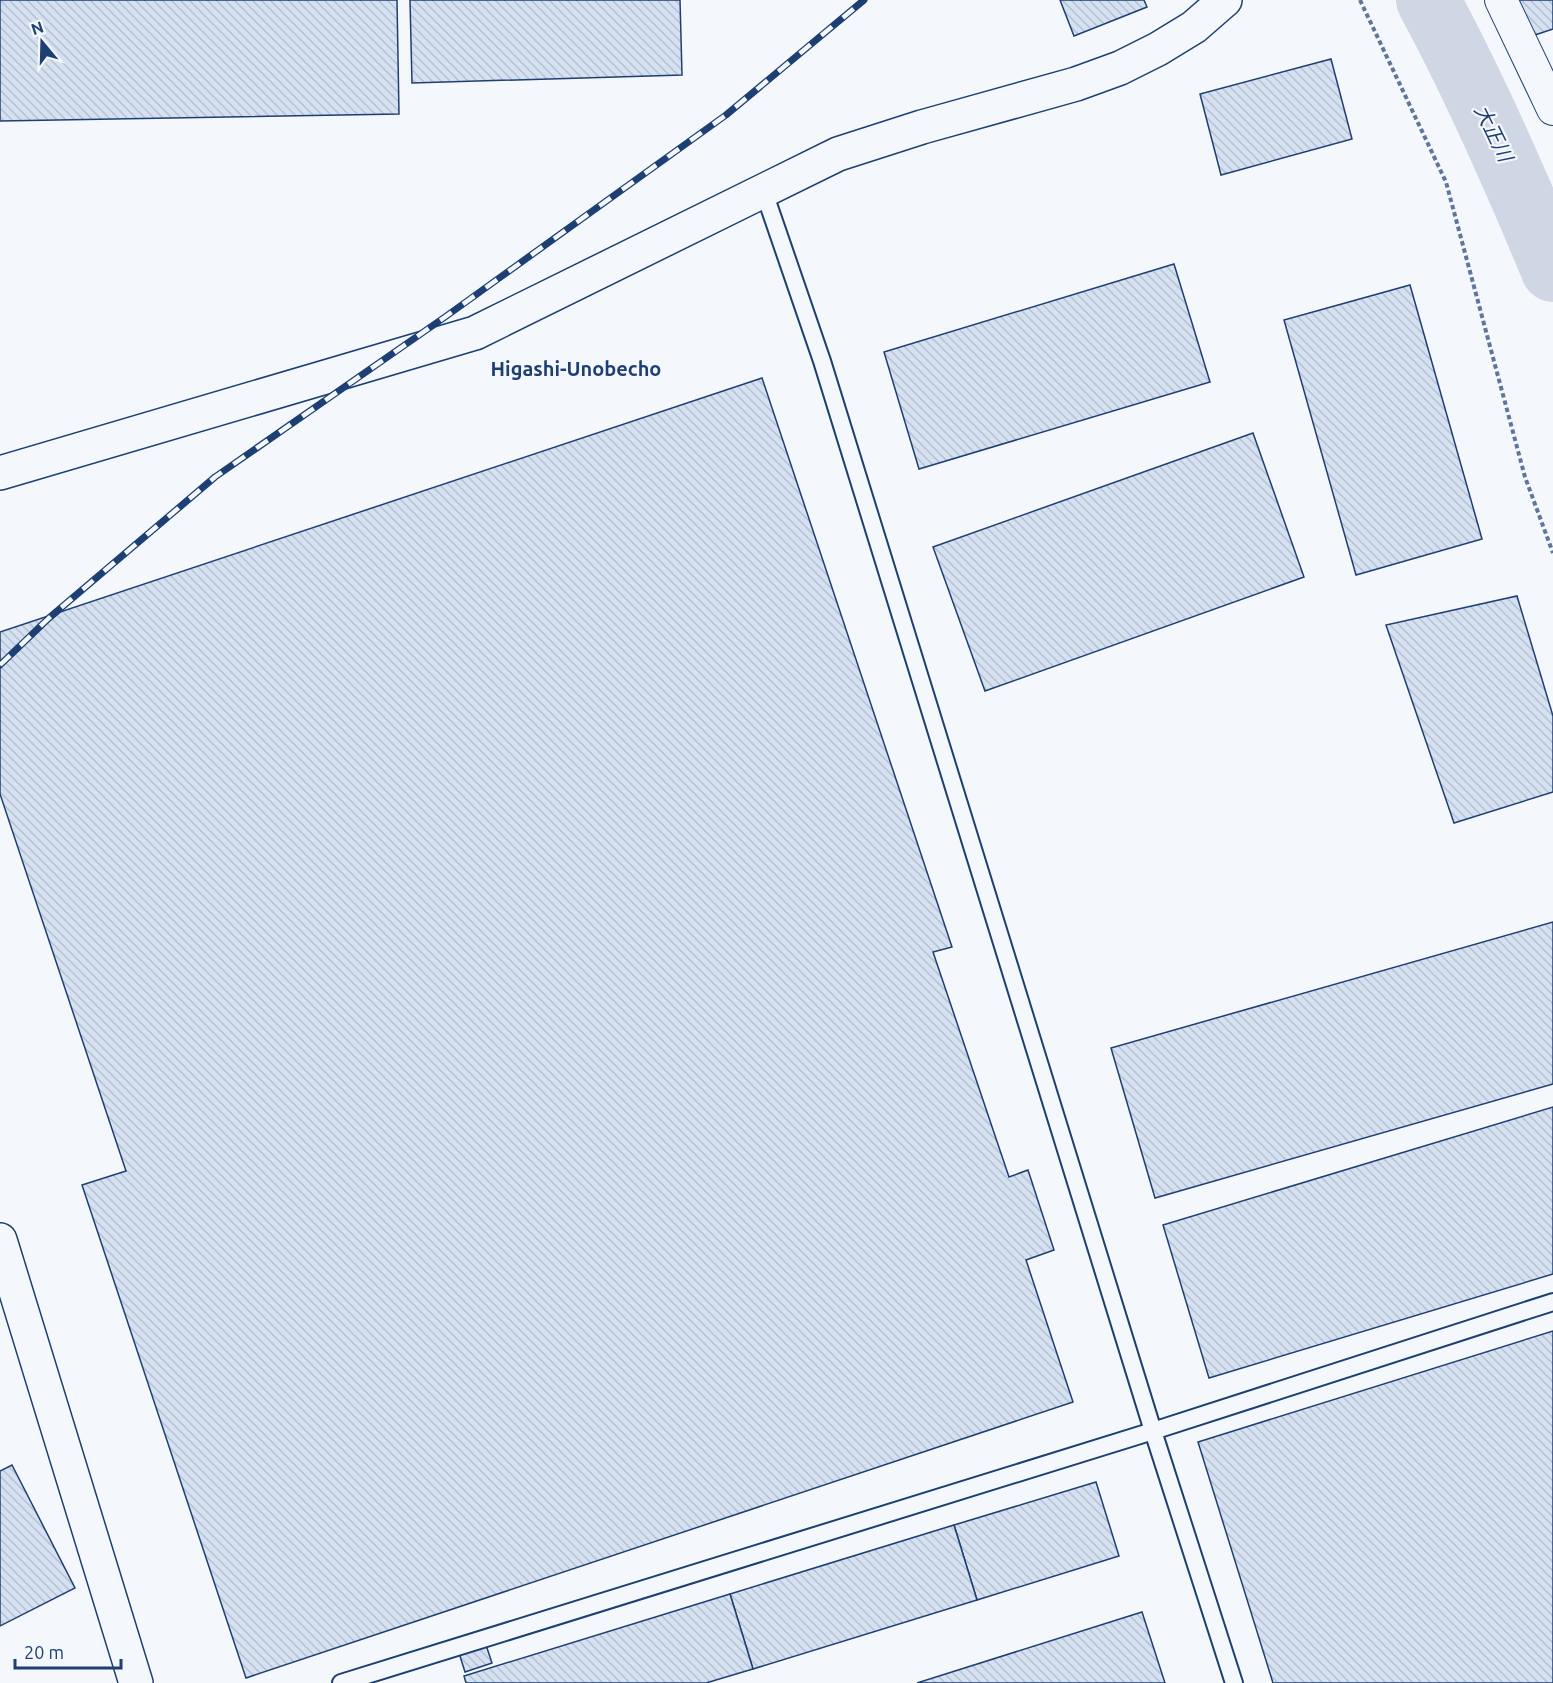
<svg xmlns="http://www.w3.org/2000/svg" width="1553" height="1683" font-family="Ubuntu,'Noto Sans JP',sans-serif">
  <defs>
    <pattern id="building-back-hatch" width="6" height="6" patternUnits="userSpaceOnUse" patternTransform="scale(1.5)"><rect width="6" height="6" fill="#d5e0f0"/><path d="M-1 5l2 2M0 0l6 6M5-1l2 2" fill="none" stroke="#b6c1d1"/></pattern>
  </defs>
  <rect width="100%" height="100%" fill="#f4f7fb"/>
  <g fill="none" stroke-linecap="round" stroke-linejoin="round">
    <path stroke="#cfd7e4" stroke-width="64" d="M1428,0C1475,87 1515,178 1553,270"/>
  </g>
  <g fill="url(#building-back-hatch)" stroke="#1d3f73" stroke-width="1.5">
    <polygon points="0,0 397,0 399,114 0,121"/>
    <polygon points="410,0 680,0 682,75 412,83"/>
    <polygon points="1060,0 1144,0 1147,7 1074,36"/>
    <polygon points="1510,0 1553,0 1553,29 1526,38"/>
    <polygon points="1331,59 1352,139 1221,175 1200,94"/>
    <polygon points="1174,264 1210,382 919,469 884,352"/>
    <polygon points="1410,285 1482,539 1356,575 1284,320"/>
    <polygon points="762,378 952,947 933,952 1009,1177 1028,1170 1054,1250 1026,1260 1073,1402 246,1678 82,1185 126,1171 0,794 0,632"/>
    <polygon points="1253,433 1304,577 985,691 933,547"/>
    <polygon points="1517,596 1553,716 1553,792 1454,823 1386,625"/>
    <polygon points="1553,922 1553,1084 1155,1198 1111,1048"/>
    <polygon points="1553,1107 1553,1274 1209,1378 1163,1225"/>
    <polygon points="1553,1331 1553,1683 1273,1683 1198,1442"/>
    <polygon points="12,1465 75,1588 0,1626 0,1471"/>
    <polygon points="1096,1482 1119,1556 977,1600 954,1525"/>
    <polygon points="954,1525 977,1600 753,1669 730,1594"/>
    <polygon points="730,1594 753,1669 706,1683 466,1683 464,1676"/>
    <polygon points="1142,1612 1165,1683 917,1683"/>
    <polygon points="486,1645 492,1663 465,1672 459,1653"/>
  </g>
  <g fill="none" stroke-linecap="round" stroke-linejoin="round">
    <g stroke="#1d3f73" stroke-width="20">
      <g id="lane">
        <polyline points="764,192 822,361 1153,1431 1234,1683"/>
        <polyline points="341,1683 1153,1431 1553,1302"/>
      </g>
    </g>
    <g stroke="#1d3f73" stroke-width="34">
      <polyline id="street" points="1501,0 1553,109"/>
    </g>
    <g stroke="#1d3f73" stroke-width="36">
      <g id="secondary">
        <polyline points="0,473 475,333 838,154 922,127 1076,84 1120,68 1158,49 1194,27 1225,0"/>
        <polyline points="0,1240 136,1683"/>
      </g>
    </g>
    <polyline stroke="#5e769c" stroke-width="4" stroke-dasharray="4.5 3" stroke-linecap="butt" points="1360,0 1446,182 1525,477 1553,553"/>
    <use href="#lane" stroke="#f4f7fb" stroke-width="16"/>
    <use href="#street" stroke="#f4f7fb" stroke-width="32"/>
    <use href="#secondary" stroke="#f4f7fb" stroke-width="33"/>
    <g stroke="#1d3f73" stroke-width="7">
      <polyline id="rail" points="0,665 49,618 215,477 445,317 726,115 864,0"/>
    </g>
    <use href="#rail" stroke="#f4f7fb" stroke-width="4.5" stroke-dasharray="14" stroke-linecap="butt"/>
  </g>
  <g text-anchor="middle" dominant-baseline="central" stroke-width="4.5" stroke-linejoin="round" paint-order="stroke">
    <g font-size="20" font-style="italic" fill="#1d3f73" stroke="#f4f7fb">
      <text transform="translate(1494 133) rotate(64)">大正川</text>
    </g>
    <g font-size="20" font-weight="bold" fill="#1d3f73" stroke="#f4f7fb">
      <text x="576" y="368">Higashi-Unobecho</text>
    </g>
  </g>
  <g transform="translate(42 42) rotate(341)" stroke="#f4f7fb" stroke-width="4.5" paint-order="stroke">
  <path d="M0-4.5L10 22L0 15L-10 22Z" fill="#1d3f73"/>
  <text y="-9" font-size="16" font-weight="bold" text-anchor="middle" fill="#1d3f73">N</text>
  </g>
  <path d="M15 1659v9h106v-9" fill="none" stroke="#1d3f73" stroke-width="3"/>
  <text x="24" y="1659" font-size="18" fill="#1d3f73" stroke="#f4f7fb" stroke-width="4.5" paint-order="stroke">20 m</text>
</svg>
